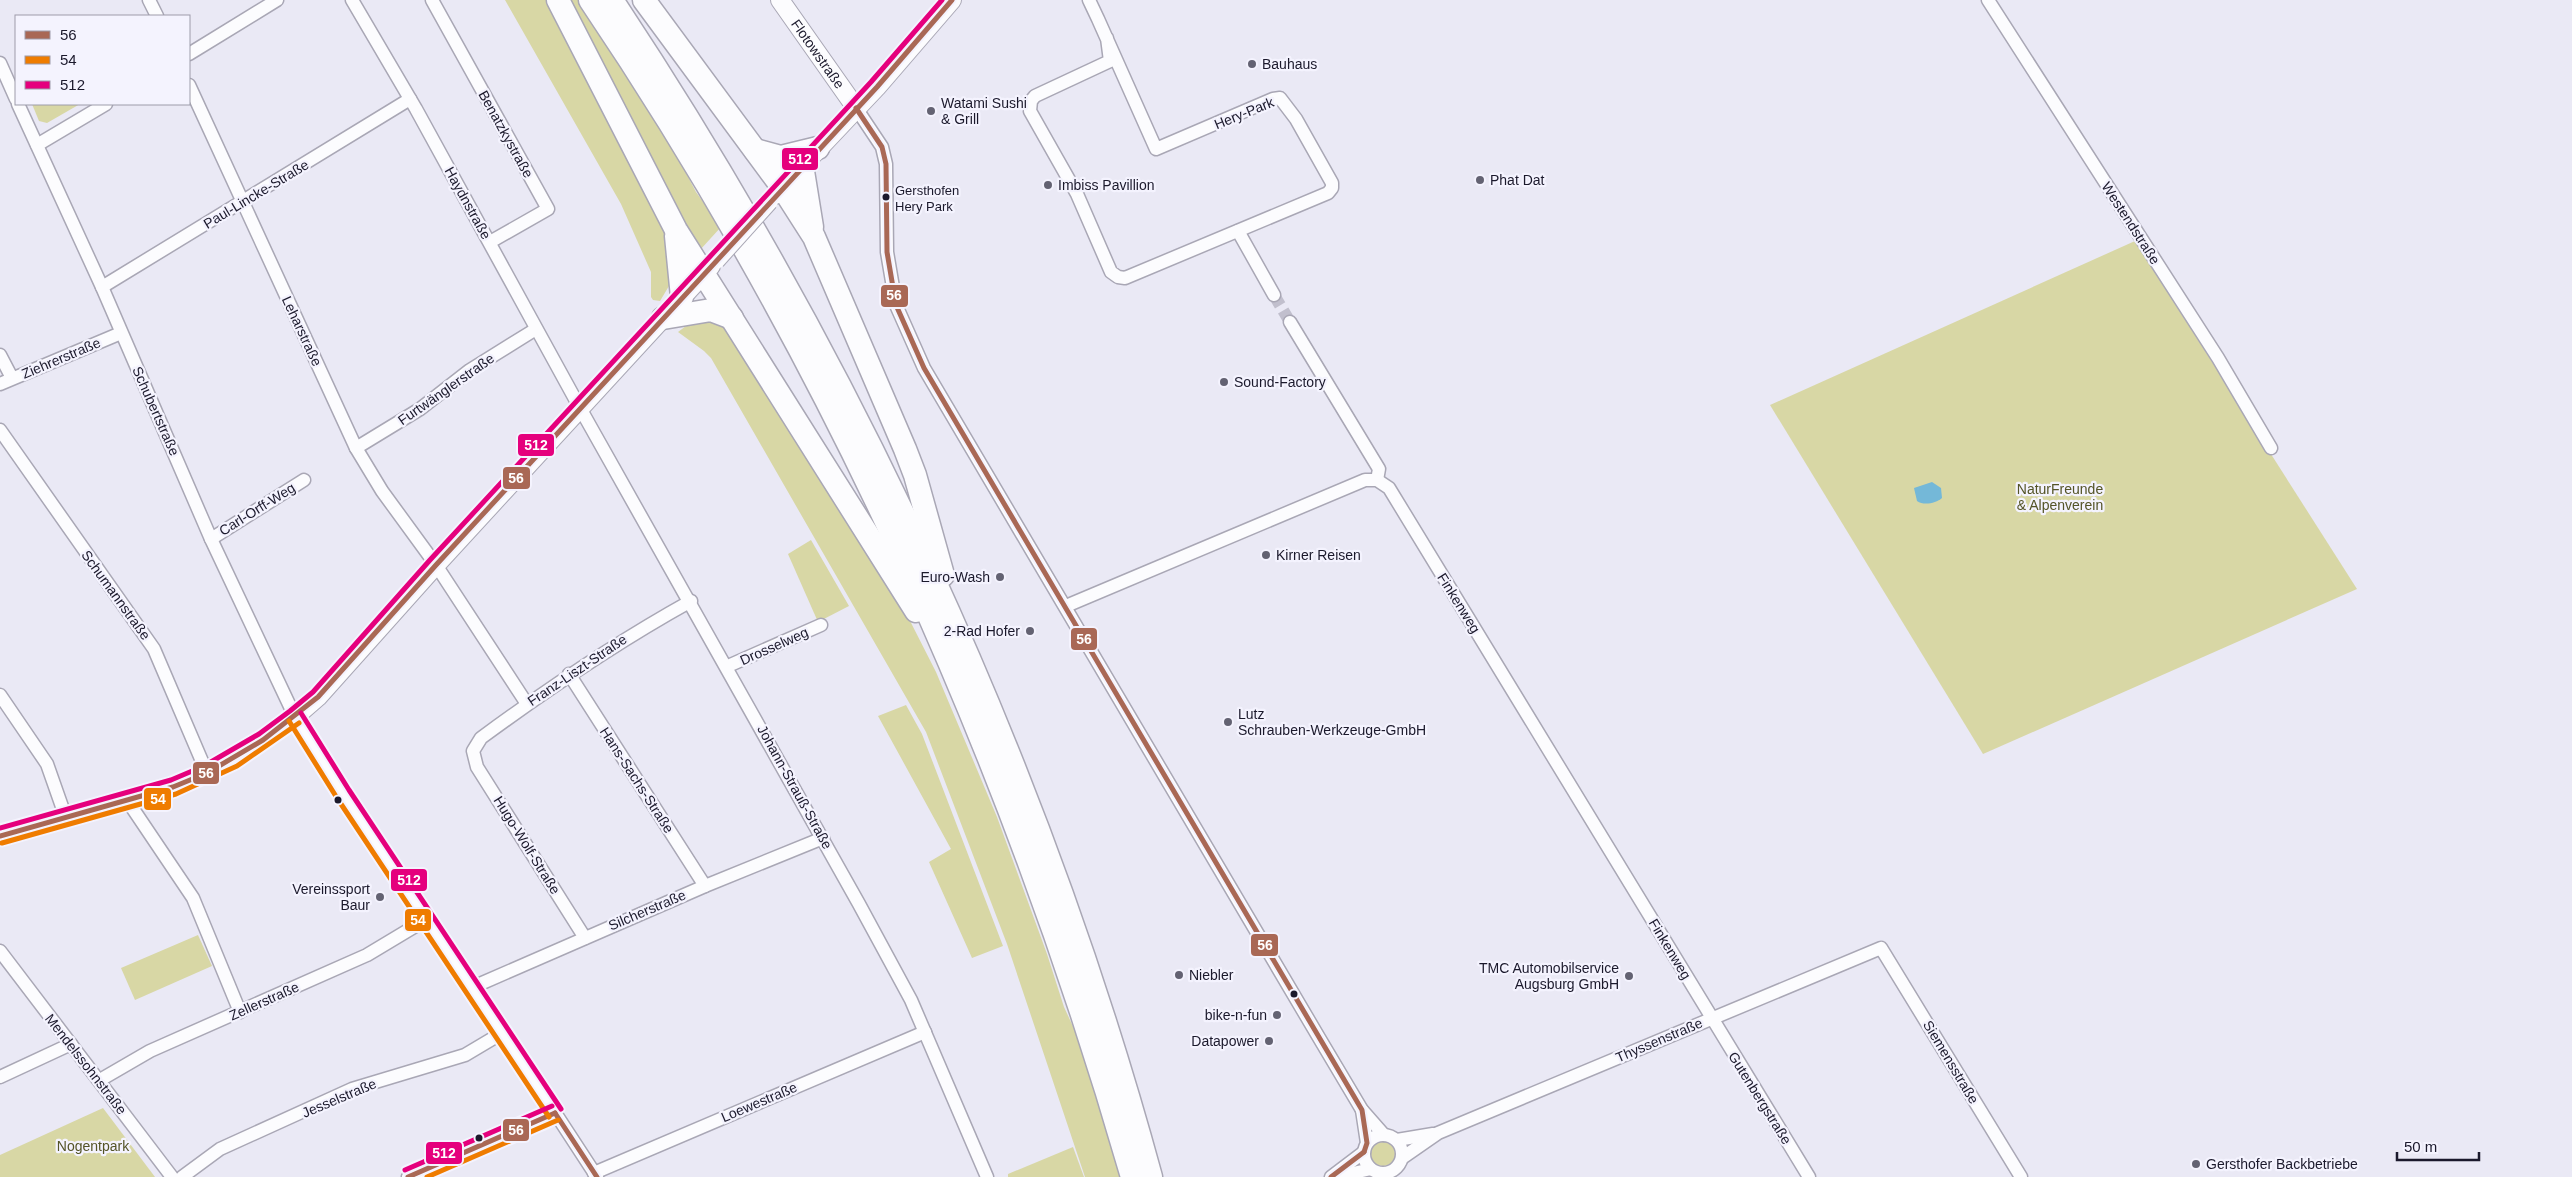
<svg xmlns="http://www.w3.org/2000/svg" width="2572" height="1177" font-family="Helvetica,sans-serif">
  <rect width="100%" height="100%" fill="#eae9f5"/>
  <g fill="#d8d7a5">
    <polygon points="505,0 549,0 668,239 672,281 660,301 653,300 651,297 651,272 621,204"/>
    <polygon points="565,0 580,0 676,154 696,192 721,227 700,250 696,250"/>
    <polygon points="32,104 80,104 47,123 39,121"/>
    <polygon points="2135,241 2357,589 1983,754 1770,405"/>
    <polygon points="720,319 905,611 936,672 997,817 1047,954 1064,1007 1083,1048 1122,1177 1085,1177 1007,944 926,732 711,358 704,351 678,332 694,320"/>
    <polygon points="811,540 849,606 818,622 788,554"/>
    <polygon points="906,705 922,734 1003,946 972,958 929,862 951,849 878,716"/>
    <polygon points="198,935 212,966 135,1000 121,968"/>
    <polygon points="103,1108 155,1177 0,1177 0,1155"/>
    <circle cx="1383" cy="1154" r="12"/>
    <polygon points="1073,1147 1084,1177 1008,1177 1008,1174"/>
  </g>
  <path fill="#74b8d8" d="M1932,482L1941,488L1942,498C1936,503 1924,506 1917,501L1914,488Z"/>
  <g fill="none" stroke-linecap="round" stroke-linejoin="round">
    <polyline stroke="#c1bfcd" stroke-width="12" stroke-dasharray="12 6" stroke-linecap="butt" points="1274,295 1290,322"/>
    <g stroke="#a9a7b5" stroke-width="15">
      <g id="street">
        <polyline points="149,0 157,16"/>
        <polyline points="352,0 416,109 580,408 859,904 911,1000 987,1177"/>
        <polyline points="432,0 548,209 490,242"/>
        <polyline points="1089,0 1098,19 1156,149 1273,99 1280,98 1296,119 1332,183 1332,188 1328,193 1125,278 1118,277 1111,272 1077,194 1030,111 1031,101 1035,96 1110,61 1107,38"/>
        <polyline points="1988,0 2218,358 2271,448"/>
        <polyline points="189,54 277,0"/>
        <polyline points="0,63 16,99"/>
        <polyline points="189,85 356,448 382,491 436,565 527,704"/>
        <polyline points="18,104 102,287 211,539 295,717 343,794 473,987 597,1177"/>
        <polyline points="856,108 882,147 886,164 887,252 896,305 924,368 1318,1036 1362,1110 1384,1135"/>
        <polyline points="37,145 106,104"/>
        <polyline points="1238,231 1274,295"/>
        <polyline points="102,287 410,99"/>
        <polyline points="1290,322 1379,469 1377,480"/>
        <polyline points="0,355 12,378"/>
        <polyline points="0,384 121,333"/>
        <polyline points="0,430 154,649 207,773"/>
        <polyline points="356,448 420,409 470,370 536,329"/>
        <polyline points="211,539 304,480"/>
        <polyline points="1066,606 1365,480 1377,480 1389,488 1809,1177"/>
        <polyline points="728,666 821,625"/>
        <polyline points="569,674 705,886"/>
        <polyline points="0,695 47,764 66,818"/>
        <polyline points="127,800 193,898 240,1012"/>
        <path d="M585,938L477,767L473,751L481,738C549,688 617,642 691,601"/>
        <polyline points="0,951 172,1177"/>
        <polyline points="473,987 705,886 823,838"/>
        <polyline points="0,1077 71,1044"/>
        <polyline points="100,1080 150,1051 367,955 427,919"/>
        <polyline points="1362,1110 1367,1143"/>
        <circle cx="1383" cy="1154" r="19"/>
        <polyline points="1397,1140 1433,1134"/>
        <polyline points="1402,1158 1438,1133 1881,948 2021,1177"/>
        <polyline points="594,1173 925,1032"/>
        <polyline points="182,1177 220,1149 352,1089 465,1055 502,1033"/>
        <polyline points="408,1177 555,1113"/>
        <polyline points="1331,1177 1364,1152"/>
        <polyline points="1335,1177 1371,1169"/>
      </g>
    </g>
    <g stroke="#a9a7b5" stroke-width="20">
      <g id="secondary">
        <path id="s1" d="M780,0L856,108"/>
        <polyline points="775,195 877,87 952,0"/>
        <polyline points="0,836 173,787 233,759 295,717 318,697 436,565 711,266"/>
      </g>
    </g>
    <g stroke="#a9a7b5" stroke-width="25">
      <g id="highway">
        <polyline points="558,0 676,230 916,611"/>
        <path d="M590,0C833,360 1012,760 1132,1177"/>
        <path d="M612,0C850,358 1038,762 1151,1177"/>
        <polyline points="644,0 782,187 814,237 905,449 915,475 943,575"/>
        <polyline points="755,150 781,157 818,148"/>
        <polyline points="802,165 812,227"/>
        <polyline points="676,236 682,297"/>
        <polyline points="663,318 711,310 732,318"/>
      </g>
    </g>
    <use href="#street" stroke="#fcfcfe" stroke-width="12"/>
    <use href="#secondary" stroke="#fcfcfe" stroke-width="18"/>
    <use href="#highway" stroke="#fcfcfe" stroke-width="22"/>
    <g stroke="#a9a7b5" stroke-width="20" stroke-linecap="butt">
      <polyline id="secondary-bridge" points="716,260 769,201"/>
    </g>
    <use href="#secondary-bridge" stroke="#fcfcfe" stroke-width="18"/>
    <g stroke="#f4f3fe" stroke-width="9">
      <g id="bus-1">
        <polyline points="856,108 882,147 886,164 887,252 896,305 924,368 1362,1110 1367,1143 1364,1152"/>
        <polyline points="0,836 173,787 207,773 263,740 318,697 436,565 877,87 952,0"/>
        <polyline points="555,1113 597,1177"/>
        <polyline points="408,1177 555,1113"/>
        <polyline points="1331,1177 1364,1152"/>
      </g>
    </g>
    <g stroke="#f4f3fe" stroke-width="9">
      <g id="bus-2">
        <polyline points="289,721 337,798 549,1117"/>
        <polyline points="2,843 176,794 237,766 299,723"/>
        <polyline points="427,1177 558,1120"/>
      </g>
    </g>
    <g stroke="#f4f3fe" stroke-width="9">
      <g id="bus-3">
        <polyline points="301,713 349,790 561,1109"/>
        <polyline points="0,828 171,780 204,766 259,734 290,711 313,692 430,560 871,82 942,0"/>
        <polyline points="405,1170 552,1106"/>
      </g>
    </g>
    <use href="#bus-1" stroke="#a96855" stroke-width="5"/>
    <use href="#bus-2" stroke="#ef7c00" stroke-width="5"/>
    <use href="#bus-3" stroke="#e5007d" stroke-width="5"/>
  </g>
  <g fill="#636272" stroke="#f4f3fe" stroke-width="2">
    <circle cx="1252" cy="64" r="5"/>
    <circle cx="931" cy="111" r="5"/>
    <circle cx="1480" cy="180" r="5"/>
    <circle cx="1048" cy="185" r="5"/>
    <circle cx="1224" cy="382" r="5"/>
    <circle cx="1266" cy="555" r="5"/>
    <circle cx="1000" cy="577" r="5"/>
    <circle cx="1030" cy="631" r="5"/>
    <circle cx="1228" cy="722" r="5"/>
    <circle cx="380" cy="897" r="5"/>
    <circle cx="1179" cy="975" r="5"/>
    <circle cx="1629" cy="976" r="5"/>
    <circle cx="1277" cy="1015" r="5"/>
    <circle cx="1269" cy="1041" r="5"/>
    <circle cx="2196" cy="1164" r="5"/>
  </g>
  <g fill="#1b192c" stroke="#f4f3fe" stroke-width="2">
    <circle cx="886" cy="197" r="4.5"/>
    <circle cx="338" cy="800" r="4.5"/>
    <circle cx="1294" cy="994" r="4.5"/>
    <circle cx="479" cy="1138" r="4.5"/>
  </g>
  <g text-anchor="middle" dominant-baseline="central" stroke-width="4.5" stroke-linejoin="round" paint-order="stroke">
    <g font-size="13" fill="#1b192c" stroke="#f4f3fe" text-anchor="start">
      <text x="895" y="190">Gersthofen<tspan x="895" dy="16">Hery Park</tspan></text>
    </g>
    <g font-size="14" fill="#1b192c" stroke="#f4f3fe">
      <text stroke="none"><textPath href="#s1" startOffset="66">Flotowstraße</textPath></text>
      <text transform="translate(1244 113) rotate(-22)">Hery-Park</text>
      <text transform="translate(506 134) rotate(61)">Benatzkystraße</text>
      <text transform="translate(256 194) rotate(-31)">Paul-Lincke-Straße</text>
      <text transform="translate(468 203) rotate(61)">Haydnstraße</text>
      <text transform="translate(2131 223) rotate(57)">Westendstraße</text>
      <text transform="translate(302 331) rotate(65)">Leharstraße</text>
      <text transform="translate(61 358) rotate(-23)">Ziehrerstraße</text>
      <text transform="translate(446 389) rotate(-35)">Furtwänglerstraße</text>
      <text transform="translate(156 411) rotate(66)">Schubertstraße</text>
      <text transform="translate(257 509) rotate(-32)">Carl-Orff-Weg</text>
      <text transform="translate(116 595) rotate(54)">Schumannstraße</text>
      <text transform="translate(1459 603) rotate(58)">Finkenweg</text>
      <text transform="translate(774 646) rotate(-24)">Drosselweg</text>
      <text transform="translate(577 670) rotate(-34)">Franz-Liszt-Straße</text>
      <text transform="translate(637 780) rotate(57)">Hans-Sachs-Straße</text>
      <text transform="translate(795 787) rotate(61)">Johann-Strauß-Straße</text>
      <text transform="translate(527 845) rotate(58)">Hugo-Wolf-Straße</text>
      <text transform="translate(647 910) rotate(-23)">Silcherstraße</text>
      <text transform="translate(1670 949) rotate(59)">Finkenweg</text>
      <text transform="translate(264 1001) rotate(-24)">Zellerstraße</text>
      <text transform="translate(1659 1040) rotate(-23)">Thyssenstraße</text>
      <text transform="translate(1951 1062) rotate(59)">Siemensstraße</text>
      <text transform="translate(86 1064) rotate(52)">Mendelssohnstraße</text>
      <text transform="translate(339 1098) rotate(-23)">Jesselstraße</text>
      <text transform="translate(1760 1098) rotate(58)">Gutenbergstraße</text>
      <text transform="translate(759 1102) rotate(-23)">Loewestraße</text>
    </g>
    <g font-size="14" fill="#1b192c" stroke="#f4f3fe" text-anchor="start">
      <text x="1262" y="64">Bauhaus</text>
      <text x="941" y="103">Watami Sushi<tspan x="941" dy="16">&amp; Grill</tspan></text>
      <text x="1490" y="180">Phat Dat</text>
      <text x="1058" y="185">Imbiss Pavillion</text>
      <text x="1234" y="382">Sound-Factory</text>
      <text x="1276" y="555">Kirner Reisen</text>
      <text x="990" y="577" text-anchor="end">Euro-Wash</text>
      <text x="1020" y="631" text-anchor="end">2-Rad Hofer</text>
      <text x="1238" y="714">Lutz<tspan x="1238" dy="16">Schrauben-Werkzeuge-GmbH</tspan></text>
      <text x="370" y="889" text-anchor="end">Vereinssport<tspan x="370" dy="16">Baur</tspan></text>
      <text x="1619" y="968" text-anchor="end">TMC Automobilservice<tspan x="1619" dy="16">Augsburg GmbH</tspan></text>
      <text x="1189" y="975">Niebler</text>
      <text x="1267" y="1015" text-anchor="end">bike-n-fun</text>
      <text x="1259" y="1041" text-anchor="end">Datapower</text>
      <text x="2206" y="1164">Gersthofer Backbetriebe</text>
    </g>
    <g font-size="14" fill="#545427" stroke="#f4f3fe">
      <text x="2060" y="489">NaturFreunde<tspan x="2060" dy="16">&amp; Alpenverein</tspan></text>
      <text x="93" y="1146">Nogentpark</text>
    </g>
  </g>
  <g stroke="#f4f3fe" stroke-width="2">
    <rect x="781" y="147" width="38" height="24" rx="5" fill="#e5007d"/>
    <rect x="880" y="284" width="29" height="24" rx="5" fill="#a96855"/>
    <rect x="517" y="433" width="38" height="24" rx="5" fill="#e5007d"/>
    <rect x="502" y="466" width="29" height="24" rx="5" fill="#a96855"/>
    <rect x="1070" y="627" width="28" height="24" rx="5" fill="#a96855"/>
    <rect x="192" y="761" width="28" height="24" rx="5" fill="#a96855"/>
    <rect x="143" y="787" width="29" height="24" rx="5" fill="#ef7c00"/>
    <rect x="390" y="868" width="38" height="24" rx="5" fill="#e5007d"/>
    <rect x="404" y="908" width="28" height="24" rx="5" fill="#ef7c00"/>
    <rect x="1250" y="933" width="29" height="24" rx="5" fill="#a96855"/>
    <rect x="502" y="1118" width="28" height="24" rx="5" fill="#a96855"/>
    <rect x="425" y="1141" width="38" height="24" rx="5" fill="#e5007d"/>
  </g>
  <g font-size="14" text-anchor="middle" font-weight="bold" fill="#fff">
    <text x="800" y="164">512</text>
    <text x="894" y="300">56</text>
    <text x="536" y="450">512</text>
    <text x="516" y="483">56</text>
    <text x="1084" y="644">56</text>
    <text x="206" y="778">56</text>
    <text x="158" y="804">54</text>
    <text x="409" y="885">512</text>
    <text x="418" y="925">54</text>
    <text x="1265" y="950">56</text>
    <text x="516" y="1135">56</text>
    <text x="444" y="1158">512</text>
  </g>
  <rect x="15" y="15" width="175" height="90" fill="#f4f3fe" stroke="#9d9caa"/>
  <rect x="25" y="31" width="25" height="8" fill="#a96855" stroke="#9d9caa"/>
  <text x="60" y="40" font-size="15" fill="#1b192c">56</text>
  <rect x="25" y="56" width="25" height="8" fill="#ef7c00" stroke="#9d9caa"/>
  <text x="60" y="65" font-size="15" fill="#1b192c">54</text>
  <rect x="25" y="81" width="25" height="8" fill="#e5007d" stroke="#9d9caa"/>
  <text x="60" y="90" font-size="15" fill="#1b192c">512</text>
  <path d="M2397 1152v8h82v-8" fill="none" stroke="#1b192c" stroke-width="2.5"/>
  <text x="2404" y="1152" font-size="15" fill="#1b192c" stroke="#f4f3fe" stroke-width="4" paint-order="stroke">50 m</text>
</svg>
